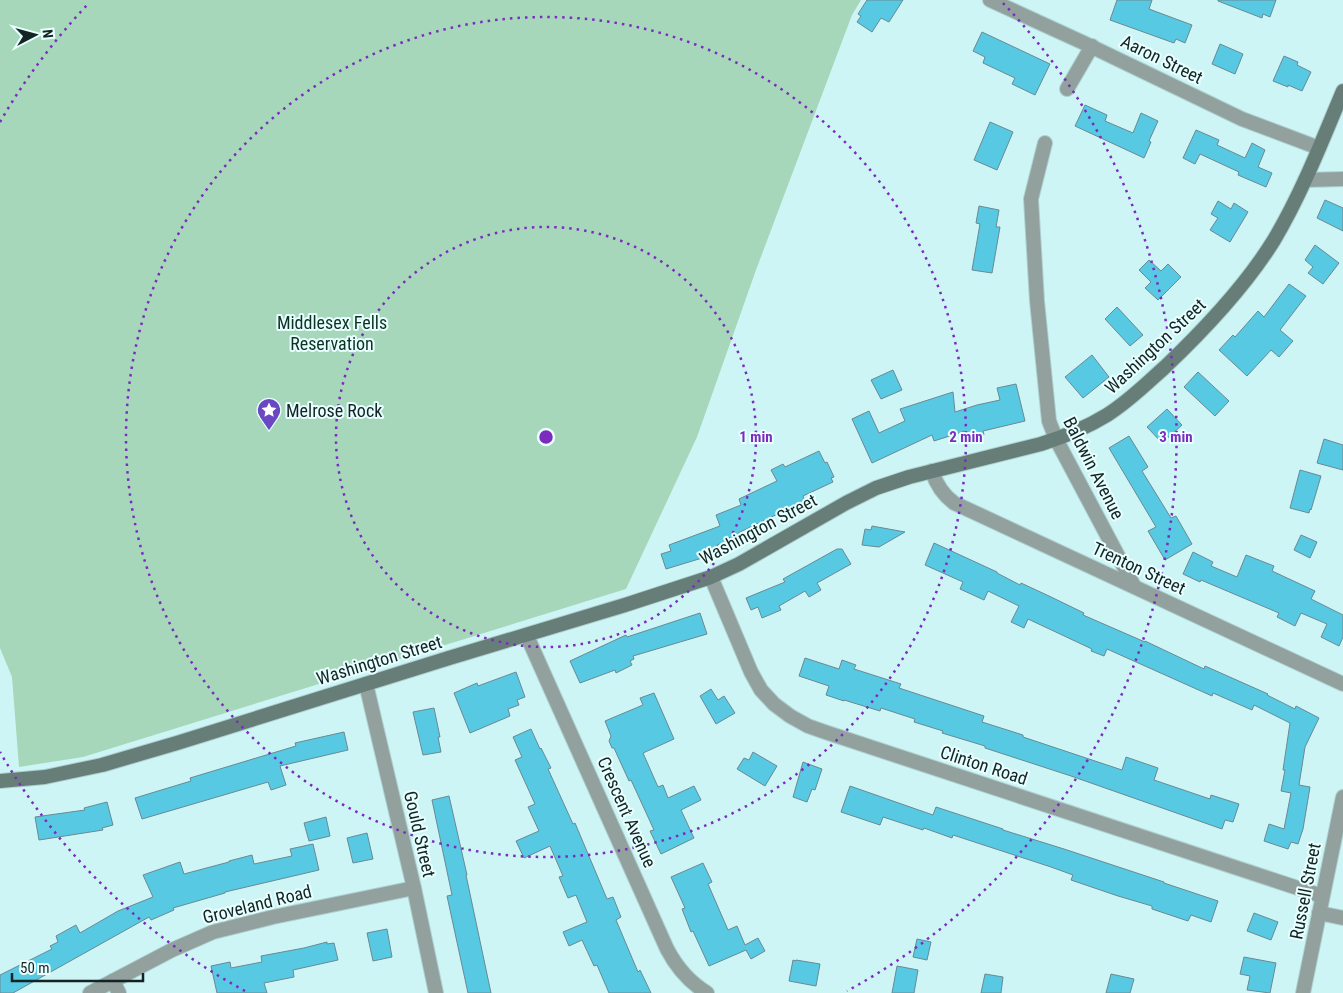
<svg xmlns="http://www.w3.org/2000/svg" width="1343" height="993" font-family="'Roboto Condensed',sans-serif">
  <rect width="100%" height="100%" fill="#cef5f5"/>
  <polygon fill="#a7d7ba" points="0,0 861,0 852,15 756,270 697,437 626,589 83,757 19,767 12,677 0,648"/>
  <g fill="#58c9e3" stroke="#688a93">
    <polygon points="867,0 903,0 889,22 881,18 872,32 857,22 861,16 858,14"/>
    <polygon points="1117,0 1152,0 1149,9 1192,25 1185,43 1176,39 1174,43 1110,20"/>
    <polygon points="1218,0 1276,0 1270,17 1263,14 1262,18 1218,1"/>
    <polygon points="982,32 1050,64 1035,95 1012,84 1015,78 983,63 985,57 973,51"/>
    <polygon points="1220,44 1243,54 1235,74 1212,64"/>
    <polygon points="1284,56 1298,62 1297,65 1311,72 1302,91 1288,85 1288,87 1273,81"/>
    <polygon points="1085,105 1107,115 1105,121 1133,133 1141,113 1158,121 1149,141 1151,142 1144,158 1075,126"/>
    <polygon points="990,122 1013,132 997,170 974,160"/>
    <polygon points="1196,130 1219,140 1217,145 1245,158 1252,143 1265,150 1258,167 1272,173 1266,187 1238,175 1239,172 1200,154 1195,164 1183,158"/>
    <polygon points="1325,200 1343,208 1343,231 1317,218"/>
    <polygon points="1218,201 1231,209 1234,203 1248,212 1230,242 1210,230 1218,218 1211,214"/>
    <polygon points="979,206 999,210 996,227 1000,227 992,273 972,270 980,224 976,223"/>
    <polygon points="1315,245 1339,263 1323,284 1308,273 1313,267 1305,260"/>
    <polygon points="1149,260 1161,271 1168,264 1181,277 1158,300 1145,288 1151,282 1139,270"/>
    <polygon points="1289,284 1306,296 1280,330 1293,341 1279,357 1271,350 1247,376 1219,350 1233,335 1235,337 1258,311 1264,317"/>
    <polygon points="1117,307 1143,335 1130,346 1105,319"/>
    <polygon points="1092,355 1109,377 1083,398 1065,377"/>
    <polygon points="893,370 902,390 881,399 871,380"/>
    <polygon points="1198,372 1229,401 1215,416 1184,387"/>
    <polygon points="1016,384 1025,421 983,431 984,435 968,440 965,431 934,441 932,435 872,463 852,419 869,411 879,433 905,421 900,409 953,392 955,412 977,405 1000,400 997,388"/>
    <polygon points="1167,409 1182,425 1162,443 1147,427"/>
    <polygon points="1129,436 1148,467 1142,471 1171,518 1176,516 1192,544 1165,560 1148,531 1156,527 1109,448"/>
    <polygon points="1324,439 1343,445 1343,470 1317,463"/>
    <polygon points="819,451 825,463 827,462 834,477 831,478 833,482 803,496 805,501 738,533 739,537 717,545 719,549 711,552 712,555 666,569 661,554 671,551 669,545 720,526 716,515 741,505 739,499 777,481 771,470 783,464 785,467"/>
    <polygon points="1300,470 1321,476 1311,510 1310,509 1309,513 1290,508"/>
    <polygon points="872,526 905,532 879,547 862,545 865,529 871,530"/>
    <polygon points="1301,535 1317,542 1310,558 1294,550"/>
    <polygon points="934,543 997,572 997,573 1020,585 1021,583 1049,596 1084,613 1083,615 1145,642 1145,641 1204,669 1205,666 1268,694 1267,695 1295,709 1296,706 1319,718 1305,747 1299,785 1310,787 1303,829 1298,844 1291,842 1288,849 1264,841 1269,824 1284,829 1291,793 1281,791 1285,770 1283,770 1290,723 1254,705 1252,710 1213,693 1212,696 1107,649 1104,656 1091,651 1092,649 1028,619 1024,628 1011,622 1019,606 988,591 984,600 960,589 963,582 925,565"/>
    <polygon points="837,549 842,549 851,564 817,583 821,590 809,597 805,591 779,606 781,610 762,618 758,607 751,610 746,598 785,582 783,579"/>
    <polygon points="1193,552 1213,562 1211,566 1237,577 1246,555 1274,566 1272,571 1315,591 1311,599 1343,615 1343,637 1339,646 1321,637 1327,624 1301,613 1295,626 1277,617 1279,613 1201,580 1200,582 1183,574"/>
    <polygon points="700,613 707,634 633,656 634,659 630,661 632,665 616,673 615,670 580,683 570,661 626,635 627,637"/>
    <polygon points="805,658 839,669 842,660 856,665 854,669 901,684 899,688 984,716 982,722 1023,735 1023,737 1122,770 1126,757 1158,768 1154,780 1210,799 1211,795 1239,804 1233,822 1225,820 1222,829 1071,776 985,748 985,746 942,733 943,731 914,722 915,719 881,708 880,711 844,700 844,701 826,695 829,686 799,676"/>
    <polygon points="516,672 525,697 517,700 519,705 508,709 510,716 470,733 454,693 477,683 478,686"/>
    <polygon points="711,689 718,700 724,696 735,713 716,724 700,696"/>
    <polygon points="654,693 674,739 643,753 658,787 663,785 668,798 694,786 701,800 681,810 694,838 661,854 650,831 654,830 631,780 629,781 614,748 612,748 609,741 611,736 605,721 643,705 640,698"/>
    <polygon points="434,708 440,737 438,737 441,752 423,755 413,712"/>
    <polygon points="531,729 540,749 541,748 551,768 548,769 573,824 575,823 607,899 613,897 621,917 616,920 638,972 640,970 651,993 609,993 597,965 594,966 582,940 569,946 563,932 587,922 576,895 568,898 559,877 563,876 550,846 524,858 516,841 539,831 528,807 535,804 515,760 522,757 513,737"/>
    <polygon points="344,732 348,750 280,766 286,785 271,790 268,782 142,819 135,798 191,781 190,778 296,746 295,743"/>
    <polygon points="753,752 777,766 765,786 737,769 744,758 749,760"/>
    <polygon points="803,762 822,769 815,790 812,789 807,802 793,797"/>
    <polygon points="850,786 933,815 936,807 1003,829 1003,830 1064,849 1164,882 1164,883 1218,901 1211,922 1191,915 1188,921 1152,909 1152,906 1118,896 1071,880 1073,875 1051,867 953,835 952,838 924,828 923,830 883,817 880,825 841,812"/>
    <polygon points="449,796 467,875 466,875 491,993 468,993 447,896 452,895 432,800"/>
    <polygon points="107,802 113,825 102,828 103,830 39,840 35,817 85,810 84,808"/>
    <polygon points="326,817 330,836 309,841 304,823"/>
    <polygon points="367,833 373,859 353,863 347,838"/>
    <polygon points="313,844 319,870 225,892 225,893 173,908 174,910 151,920 149,917 13,993 0,993 0,975 52,949 50,946 58,942 56,936 76,925 80,933 118,911 153,897 143,875 180,862 184,874 229,862 229,861 252,855 254,864 292,856 290,849"/>
    <polygon points="703,863 712,882 708,884 728,930 737,926 745,945 758,938 765,951 751,959 746,950 709,966 693,931 691,932 682,909 685,908 671,877"/>
    <polygon points="1254,913 1278,922 1271,940 1247,931"/>
    <polygon points="387,929 392,957 373,961 367,933"/>
    <polygon points="917,939 931,942 927,960 913,957"/>
    <polygon points="327,942 327,944 334,943 338,960 293,970 294,977 264,983 267,993 217,993 211,966 230,962 231,968 262,962 261,956 304,948"/>
    <polygon points="1244,957 1276,963 1270,993 1247,990 1250,976 1240,974"/>
    <polygon points="793,960 796,961 796,960 820,964 816,986 789,981"/>
    <polygon points="897,966 918,970 914,993 892,993"/>
    <polygon points="985,974 1003,977 1001,993 981,993"/>
    <polygon points="1111,974 1134,979 1130,993 1106,993"/>
  </g>
  <g fill="none" stroke-linecap="round" stroke-linejoin="round">
    <g stroke="#adcfcf" stroke-width="16">
      <g id="minor">
        <polyline points="990,0 1084,43 1242,119 1319,148"/>
        <polyline points="1067,89 1092,46"/>
        <polyline points="1045,143 1031,199 1037,301 1049,421 1056,439 1134,586"/>
        <polyline points="1305,180 1343,179"/>
        <path d="M932,471C936,484 942,494 954,503L1343,684"/>
        <polyline points="711,577 751,672 761,690 774,704 790,716 808,726 825,732 1322,896"/>
        <path d="M527,636L667,949C677,968 689,982 707,993"/>
        <polyline points="366,684 414,888 436,993"/>
        <polyline points="1319,913 1343,918"/>
        <polyline points="113,981 119,993"/>
        <polyline points="90,993 172,950 213,932 273,917 414,888"/>
        <polyline points="1303,993 1343,797"/>
      </g>
    </g>
    <g stroke="#adcfcf" stroke-width="16">
      <path id="secondary" d="M0,781L45,777L102,765L177,743L449,658L625,605L711,577L739,564L846,503L876,488L909,477L1041,444C1063,437 1086,428 1107,415C1128,402 1146,384 1165,367C1205,329 1245,287 1274,240C1302,193 1322,141 1343,91"/>
    </g>
    <use href="#minor" stroke="#92a19d" stroke-width="14"/>
    <use href="#secondary" stroke="#677d77" stroke-width="14"/>
  </g>
  <g fill="none" stroke="#7b2cbf" stroke-width="2.5" stroke-dasharray="2.5 5">
    <circle cx="546" cy="437" r="210"/>
    <circle cx="546" cy="437" r="420"/>
    <path d="M245 991A630 630 0 0 1 0 752M0 122A630 630 0 0 1 89 3M1003 3A630 630 0 0 1 847 991"/>
  </g>
  <defs>
    <g id="sight-pin" transform="scale(1.25)"><path d="M0 17L-7.5 6A9.5 9.5 0 1 1 7.5 6Z" fill="#6948c1" stroke="#e8ffff"/><path d="M0-6L1.8-2.2L6-1.7L2.9 1.2L3.7 5.4L0 3.3L-3.7 5.4L-2.9 1.2L-6-1.7L-1.8-2.2Z" fill="#fff"/></g>
  </defs>
  <g fill-rule="evenodd">
    <use href="#sight-pin" x="269" y="410"/>
  </g>
  <g text-anchor="middle" dominant-baseline="central" stroke-width="4" stroke-linejoin="round" paint-order="stroke">
    <g font-size="18" fill="#142323" stroke="#e8ffff">
      <text transform="translate(1162 59) rotate(26)">Aaron Street</text>
      <text transform="translate(1155 346) rotate(-43)">Washington Street</text>
      <text transform="translate(1094 468) rotate(63)">Baldwin Avenue</text>
      <text transform="translate(758 529) rotate(-28)">Washington Street</text>
      <text transform="translate(1139 568) rotate(25)">Trenton Street</text>
      <text transform="translate(379 660) rotate(-17)">Washington Street</text>
      <text transform="translate(984 765) rotate(18)">Clinton Road</text>
      <text transform="translate(627 812) rotate(66)">Crescent Avenue</text>
      <text transform="translate(420 834) rotate(77)">Gould Street</text>
      <text transform="translate(1305 891) rotate(-79)">Russell Street</text>
      <text transform="translate(257 904) rotate(-14)">Groveland Road</text>
    </g>
    <g font-size="18" fill="#0c3220" stroke="#e8ffff">
      <text x="332" y="322">Middlesex Fells<tspan x="332" dy="21">Reservation</tspan></text>
    </g>
    <g font-size="18" fill="#142323" stroke="#e8ffff" text-anchor="start">
      <text x="286" y="410">Melrose Rock</text>
    </g>
  </g>
  <circle cx="546" cy="437" r="8" fill="#7b2cbf" stroke="#e8ffff" stroke-width="2.5"/>
  <g font-size="15" text-anchor="middle" font-weight="bold" fill="#7b2cbf" stroke="#e8ffff" stroke-width="4" stroke-linejoin="round" paint-order="stroke">
    <text x="756" y="442">1 min</text>
    <text x="966" y="442">2 min</text>
    <text x="1176" y="442">3 min</text>
  </g>
  <g transform="translate(35 35) rotate(84)" stroke="#e8ffff" stroke-width="4" paint-order="stroke">
  <path d="M0-4L9 19L0 12L-9 19Z" fill="#142323"/>
  <text y="-8" font-size="14" font-weight="bold" text-anchor="middle" fill="#142323">N</text>
  </g>
  <path d="M12 973v8h131v-8" fill="none" stroke="#142323" stroke-width="2.5"/>
  <text x="20" y="973" font-size="15" fill="#142323" stroke="#e8ffff" stroke-width="4" paint-order="stroke">50 m</text>
</svg>
